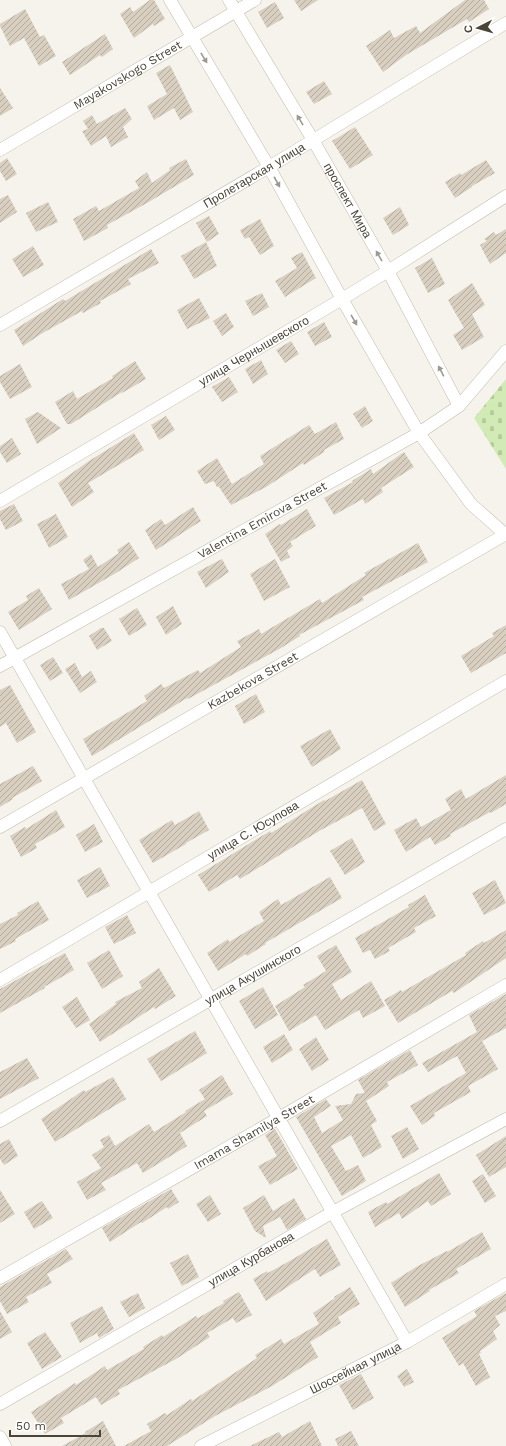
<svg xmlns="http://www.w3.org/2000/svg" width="506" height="1446" font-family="'Work Sans',sans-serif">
  <defs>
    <pattern id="cemetery-stones" width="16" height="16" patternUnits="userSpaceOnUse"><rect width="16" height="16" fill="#d2eab5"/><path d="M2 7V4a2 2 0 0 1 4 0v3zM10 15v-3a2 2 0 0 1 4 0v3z" fill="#b6ca9c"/></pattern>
    <pattern id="building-hatch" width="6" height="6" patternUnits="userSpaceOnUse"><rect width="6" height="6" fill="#d8cfc1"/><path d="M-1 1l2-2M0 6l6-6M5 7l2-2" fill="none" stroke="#b1aa9e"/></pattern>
  </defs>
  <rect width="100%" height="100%" fill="#f6f3ec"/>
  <polygon fill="url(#cemetery-stones)" points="506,379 506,469 474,418"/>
  <g fill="url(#building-hatch)">
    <polygon points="150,0 154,0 165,19 154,26 153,24 134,38 120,14 130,7 133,12"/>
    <polygon points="294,0 318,0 301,11"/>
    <polygon points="465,0 484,0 489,9 469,22 467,19 406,55 383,72 366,46 390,30 394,38 416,26 420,33"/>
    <polygon points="275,2 284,18 267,28 258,12"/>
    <polygon points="25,9 40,37 44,35 56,56 39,66 24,38 10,46 0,26 0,24"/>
    <polygon points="105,34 113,49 102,57 100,55 70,75 62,62"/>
    <polygon points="170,65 193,112 180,120 174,108 154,120 147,106 167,94 156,73"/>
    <polygon points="324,81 332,94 314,104 306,92"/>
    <polygon points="0,88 13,108 0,116"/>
    <polygon points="125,108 132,119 123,127 128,137 111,147 106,136 91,146 82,131 88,129 83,121 92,115 97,124"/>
    <polygon points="355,127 373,155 350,169 332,141"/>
    <polygon points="7,158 17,174 6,181 0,171 0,163"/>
    <polygon points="186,159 194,175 147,203 107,225 108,228 84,241 73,219 96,206 99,211 139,188 135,181 147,172 152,183 170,170 169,168"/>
    <polygon points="486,160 495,173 472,186 472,187 455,198 445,182 460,173 461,175"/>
    <polygon points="8,195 17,212 0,223 0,199"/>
    <polygon points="48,202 58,222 36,232 26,213"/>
    <polygon points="400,207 409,225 393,235 383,218"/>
    <polygon points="209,216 219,234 207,242 196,223"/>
    <polygon points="260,219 274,246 260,255 249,237 245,239 240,230"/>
    <polygon points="506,229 506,253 490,264 480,245 487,241 484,239 494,232 496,235"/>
    <polygon points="206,242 217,266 194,279 181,256"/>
    <polygon points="33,246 44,265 23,277 12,259"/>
    <polygon points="151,249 159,263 128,279 131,284 100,301 101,303 83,313 82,311 41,334 23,346 14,330 63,299 65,301"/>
    <polygon points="302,252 316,278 285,297 275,281 297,268 291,258"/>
    <polygon points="432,258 445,284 428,293 415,268"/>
    <polygon points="472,283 485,305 472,314 484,337 462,350 453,335 464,328 448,300"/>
    <polygon points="262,293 269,307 253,316 245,301"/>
    <polygon points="199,298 210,318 187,329 177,310"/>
    <polygon points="226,313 234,327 222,336 213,321"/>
    <polygon points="324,322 332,337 315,346 307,332"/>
    <polygon points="291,341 299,354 285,363 276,350"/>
    <polygon points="261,360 268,374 253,384 245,369"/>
    <polygon points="135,361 146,379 122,393 122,392 71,424 67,424 55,402 73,391 77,399 113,378 112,376"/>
    <polygon points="20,364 32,387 10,399 0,382 0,376"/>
    <polygon points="229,377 238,392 222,402 212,387"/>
    <polygon points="365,406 373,421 362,428 353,414"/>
    <polygon points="38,412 61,428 37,444 25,419"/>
    <polygon points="166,416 175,430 159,440 151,425"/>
    <polygon points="336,422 344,439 324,450 324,452 304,465 303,463 266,487 231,505 219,487 217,487 214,481 205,484 197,471 217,458 232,484 264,464 260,456 309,425 315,434"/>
    <polygon points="134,433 144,450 88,483 94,492 72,507 58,483 89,461"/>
    <polygon points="12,438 21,454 7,463 0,452 0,446"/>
    <polygon points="404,452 414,467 381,488 383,492 365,504 363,499 334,515 324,498 353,482 352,481 371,469 373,474"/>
    <polygon points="14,504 23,521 6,530 0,519 0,511"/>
    <polygon points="193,507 201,521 156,550 145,530 161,519 165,525"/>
    <polygon points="307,509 316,526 290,542 293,546 287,551 290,557 281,562 265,534 280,524 281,525"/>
    <polygon points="56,514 68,537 49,548 37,524"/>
    <polygon points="129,542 139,558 116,573 69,600 61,584 89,569 83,560 91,554 98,567 119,553 117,550"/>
    <polygon points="418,543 428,562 362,597 364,600 299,635 300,636 281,648 188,699 187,698 92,756 83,739 147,701 144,696 161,684 164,688 198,670 200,673 241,647 237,641 259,629 261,634 320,599 322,603 366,575 364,573"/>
    <polygon points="222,559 229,572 206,588 197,572"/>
    <polygon points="275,559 290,587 264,601 250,574"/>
    <polygon points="39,588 52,609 19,630 8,612 28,600 26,596"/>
    <polygon points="173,606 182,624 166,635 156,617"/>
    <polygon points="137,608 147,625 129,636 119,619"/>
    <polygon points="506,625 506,653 471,673 461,656 494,636 492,633"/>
    <polygon points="101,628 104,628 112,641 97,650 89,636"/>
    <polygon points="53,657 63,673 50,681 40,665"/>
    <polygon points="75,663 82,677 91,671 97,682 80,693 65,669"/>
    <polygon points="10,685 36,732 17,743 6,723 0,727 0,690"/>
    <polygon points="256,694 265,712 244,724 235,706"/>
    <polygon points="330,729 341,749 312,767 300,746"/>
    <polygon points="33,766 42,781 12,798 13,799 0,807 0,784"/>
    <polygon points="506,775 506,804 491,813 490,812 450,834 451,836 435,845 430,837 406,852 394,830 416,818 421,827 451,810 445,799 461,789 466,799"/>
    <polygon points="362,780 386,824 374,831 362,808 321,830 240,879 237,875 209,892 198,875 270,831 271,833 324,800 325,801"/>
    <polygon points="56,810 65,827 35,844 37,848 21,857 10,836 25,827 26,829"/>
    <polygon points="199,811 209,830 186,843 186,844 153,863 139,840 172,820 175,825"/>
    <polygon points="94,824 103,842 85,852 76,835"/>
    <polygon points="352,838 365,862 345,875 330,851"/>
    <polygon points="100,867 110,886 87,898 77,880"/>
    <polygon points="330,877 342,898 265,943 266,944 247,956 246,954 218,971 207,953 228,939 229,942 264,921 259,912 278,899 281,905"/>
    <polygon points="495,880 506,903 484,915 472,893"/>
    <polygon points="425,895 436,916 414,928 416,932 388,948 390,951 375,959 370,950 363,953 355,938 409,907 408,905"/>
    <polygon points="38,901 49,920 15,939 16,941 0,949 0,924 18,915 17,913"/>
    <polygon points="127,915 136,933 114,944 105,927"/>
    <polygon points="506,930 506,958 454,993 452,991 398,1023 384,1000 401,990 402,992 466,955 465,953 483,941 484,943"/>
    <polygon points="336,945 352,972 332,984 341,1000 371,981 385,1006 363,1018 359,1010 325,1030 316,1015 289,1031 275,1006 305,987 303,985 326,971 317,956"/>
    <polygon points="109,950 123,976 102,989 87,963"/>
    <polygon points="65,953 74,970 44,987 45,988 0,1013 0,989"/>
    <polygon points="159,968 176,996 155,1009 154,1007 100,1042 89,1024 116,1004 115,1002 142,988 139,982"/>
    <polygon points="263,987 278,1015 255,1029 239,1001"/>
    <polygon points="506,994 506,1028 482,1041 498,1069 468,1086 471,1092 434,1113 435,1116 422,1125 410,1106 466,1073 457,1056 428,1072 422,1063 477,1032 469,1015"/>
    <polygon points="77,997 90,1020 76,1028 62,1007"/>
    <polygon points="195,1031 207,1053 161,1081 147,1059"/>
    <polygon points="284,1034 293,1050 272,1063 263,1047"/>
    <polygon points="316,1037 329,1060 312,1071 299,1049"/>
    <polygon points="410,1050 418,1065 387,1082 389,1086 366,1101 377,1121 371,1125 382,1147 363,1158 351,1135 331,1146 346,1171 358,1165 366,1181 342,1196 296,1117 326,1099 331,1106 314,1117 322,1133 343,1120 335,1106 351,1104 356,1094 365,1093 358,1080"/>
    <polygon points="27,1058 39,1078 0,1099 0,1072"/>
    <polygon points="222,1075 233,1094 204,1111 207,1116 180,1133 187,1146 143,1173 137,1163 101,1183 106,1190 87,1200 77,1182 101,1168 92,1155 104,1147 100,1140 109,1135 115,1146 149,1124 154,1132 186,1112 185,1111 205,1099 199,1090"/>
    <polygon points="113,1077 126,1099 55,1142 41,1119 84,1090 85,1092"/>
    <polygon points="407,1127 419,1149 403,1159 391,1136"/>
    <polygon points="275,1129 298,1169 270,1185 258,1166 277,1156 265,1135"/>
    <polygon points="506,1136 506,1167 489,1177 476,1155"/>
    <polygon points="9,1139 18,1156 4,1165 0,1159 0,1144"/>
    <polygon points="439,1173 451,1194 431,1206 428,1201 402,1219 399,1213 375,1227 368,1212 386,1202 387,1204"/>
    <polygon points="483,1174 496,1196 485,1203 472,1181"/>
    <polygon points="171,1189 179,1202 168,1209 167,1207 142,1223 141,1222 110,1242 102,1228"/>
    <polygon points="0,1190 15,1214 0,1223"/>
    <polygon points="210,1195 221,1214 208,1222 196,1204"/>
    <polygon points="264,1195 273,1211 294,1198 306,1219 287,1230 280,1217 263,1226 266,1238 255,1231 243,1208"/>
    <polygon points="42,1201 53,1218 34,1229 24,1212"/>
    <polygon points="482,1232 491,1249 456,1269 459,1273 429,1290 430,1291 405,1307 391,1283 416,1267 447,1251 447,1252"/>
    <polygon points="327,1239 341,1265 320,1277 315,1269 266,1301 253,1279 267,1271 268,1273 293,1259"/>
    <polygon points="66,1249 73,1259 47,1274 52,1283 26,1297 29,1302 7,1314 0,1301 0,1287"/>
    <polygon points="188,1254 199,1277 182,1286 170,1263"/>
    <polygon points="350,1287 360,1304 338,1317 341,1323 310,1342 318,1357 272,1386 215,1416 167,1446 124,1446 151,1431 147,1424 165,1413 167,1415 191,1399 192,1401 257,1358 255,1355 281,1339 284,1344 319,1324 313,1313 335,1298 334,1297"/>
    <polygon points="239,1292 252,1315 236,1323 233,1318 207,1333 210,1337 176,1359 118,1390 120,1394 101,1405 96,1397 61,1418 64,1423 45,1434 31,1412 75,1383 76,1385 105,1366 107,1370 144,1349 143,1347 162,1335 163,1337 196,1316 198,1318 224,1303 223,1301"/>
    <polygon points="138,1293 145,1308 129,1317 120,1302"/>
    <polygon points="506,1293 506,1311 495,1316 500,1325 493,1331 497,1339 480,1351 481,1353 479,1354 490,1377 476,1386 463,1363 459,1366 442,1338 477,1316 474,1311"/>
    <polygon points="102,1306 114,1329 99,1338 97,1333 80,1343 70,1323"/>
    <polygon points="0,1311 12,1332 0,1339"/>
    <polygon points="45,1332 62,1357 42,1369 27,1343"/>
    <polygon points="407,1369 414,1382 404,1387 397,1376"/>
    <polygon points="361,1374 374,1398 353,1410 339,1385"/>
    <polygon points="103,1421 116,1446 62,1446 86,1433 85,1432"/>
    <polygon points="310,1421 322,1446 250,1446 279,1432 282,1437"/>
    <polygon points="351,1431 359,1446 338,1446 335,1439"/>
  </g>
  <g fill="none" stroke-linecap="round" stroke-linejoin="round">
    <g stroke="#c2bbae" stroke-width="13">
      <g id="street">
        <polyline points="170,0 269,167 342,299 419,433 471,504 505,534"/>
        <path id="s1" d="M229,0L313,140L388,271L459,406"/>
        <path id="s2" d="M0,150L255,0"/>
        <path id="s3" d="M0,325L269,167L506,23"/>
        <path id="s4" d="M0,501L342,299L388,271L506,196"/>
        <polyline points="0,632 407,1342"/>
        <path id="s5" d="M0,666L419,433L459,406L506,351"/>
        <path id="s6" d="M0,827L506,534"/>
        <path id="s7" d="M0,980L506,681"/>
        <path id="s8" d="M0,1121L506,829"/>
        <path id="s9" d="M0,1278L279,1118L506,985"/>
        <path id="s10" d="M0,1404L333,1212L506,1119"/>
        <polyline points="0,1437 5,1446"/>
        <path id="s11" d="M201,1446L407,1342L506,1284"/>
      </g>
    </g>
    <use href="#street" stroke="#fff" stroke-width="12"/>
  </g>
  <defs><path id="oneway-solid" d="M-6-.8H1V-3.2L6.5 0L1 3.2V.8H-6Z"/></defs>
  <g fill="#9c9892">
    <use href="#oneway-solid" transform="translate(204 58) rotate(59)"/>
    <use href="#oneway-solid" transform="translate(300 120) rotate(-121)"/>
    <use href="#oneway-solid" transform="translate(277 182) rotate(61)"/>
    <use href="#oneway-solid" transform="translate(379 256) rotate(-120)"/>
    <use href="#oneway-solid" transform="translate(354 320) rotate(60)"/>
    <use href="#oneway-solid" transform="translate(441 371) rotate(-118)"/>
  </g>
  <g text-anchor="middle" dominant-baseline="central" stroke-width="3.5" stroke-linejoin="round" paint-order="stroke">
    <g font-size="12" fill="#4b4439" stroke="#fff">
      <text stroke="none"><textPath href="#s2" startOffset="148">Mayakovskogo Street</textPath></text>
      <text stroke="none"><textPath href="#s3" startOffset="295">Пролетарская улица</textPath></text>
      <text stroke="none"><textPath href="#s1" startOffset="233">проспект Мира</textPath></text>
      <text stroke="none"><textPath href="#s4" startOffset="295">улица Чернышевского</textPath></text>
      <text stroke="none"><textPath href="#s5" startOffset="300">Valentina Emirova Street</textPath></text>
      <text stroke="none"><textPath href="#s6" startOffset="292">Kazbekova Street</textPath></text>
      <text stroke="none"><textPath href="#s7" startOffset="294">улица С. Юсупова</textPath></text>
      <text stroke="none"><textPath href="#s8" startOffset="292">улица Акушинского</textPath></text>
      <text stroke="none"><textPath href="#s9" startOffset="293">Imama Shamilya Street</textPath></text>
      <text stroke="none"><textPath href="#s10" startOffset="290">улица Курбанова</textPath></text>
      <text stroke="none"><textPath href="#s11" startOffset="173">Шоссейная улица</textPath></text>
    </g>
  </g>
  <g transform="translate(478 28) rotate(264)" stroke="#ffffff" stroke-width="3" paint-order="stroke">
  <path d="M0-3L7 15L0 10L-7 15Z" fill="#4b4439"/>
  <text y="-6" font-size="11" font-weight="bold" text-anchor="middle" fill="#4b4439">С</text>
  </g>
  <path d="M10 1430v6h90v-6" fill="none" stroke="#4b4439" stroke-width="2"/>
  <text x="16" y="1430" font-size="12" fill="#4b4439" stroke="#ffffff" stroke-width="3" paint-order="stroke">50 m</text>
</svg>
